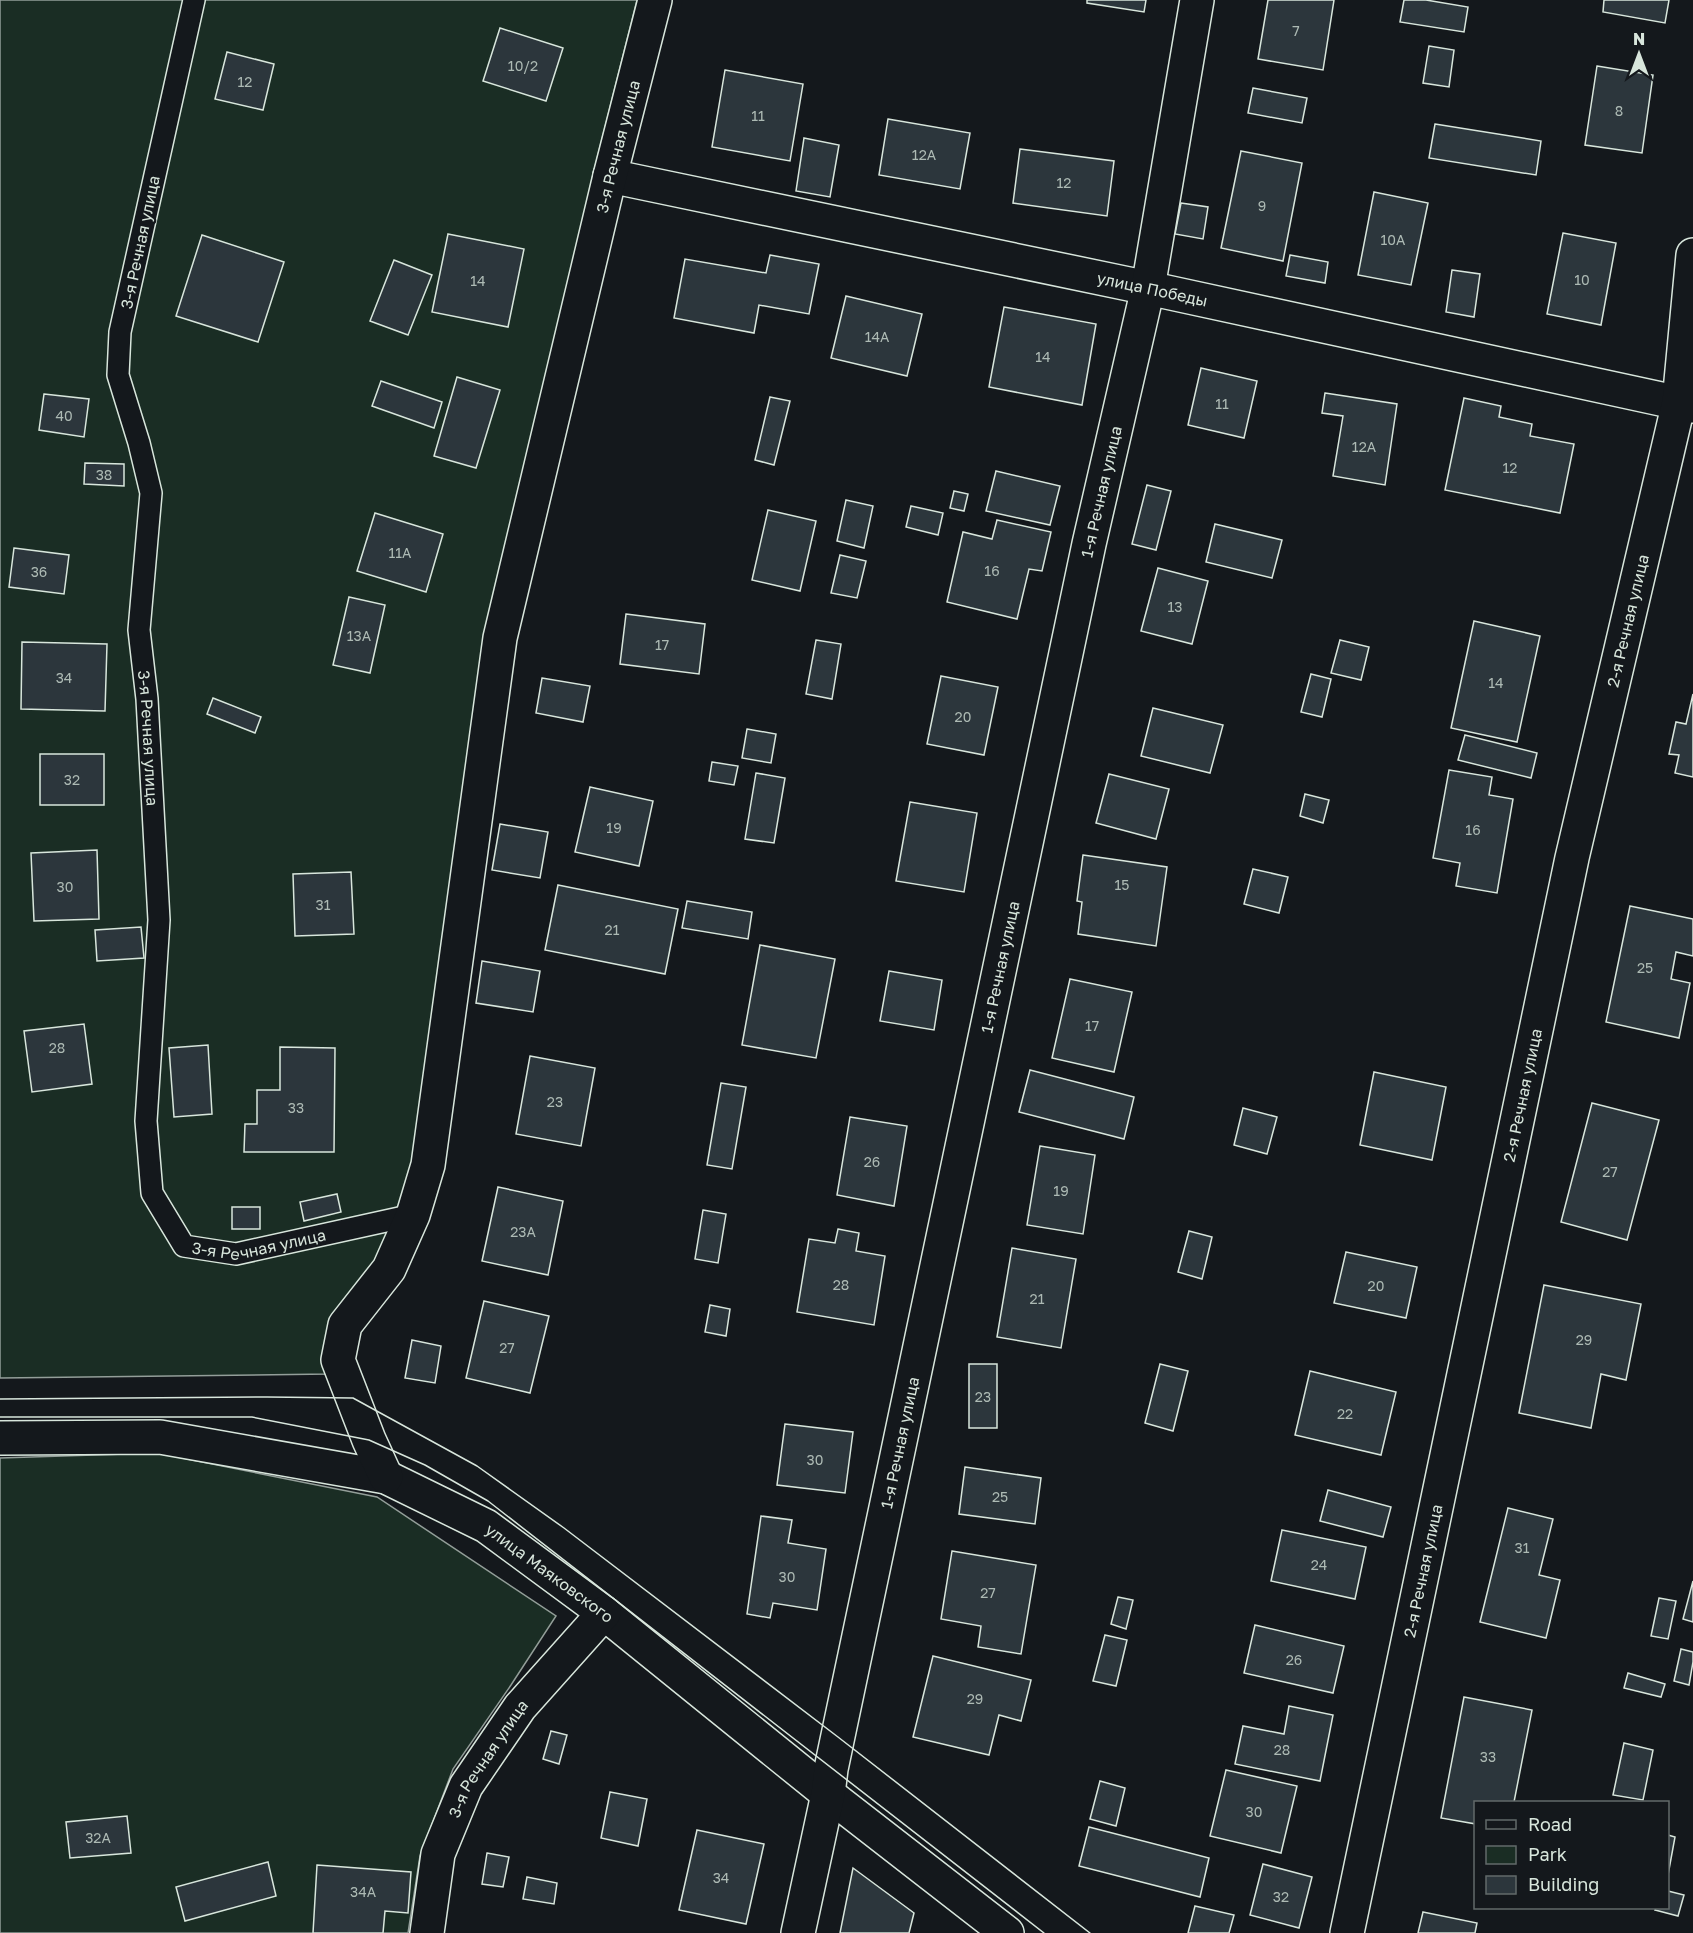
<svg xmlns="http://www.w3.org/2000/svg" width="1693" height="1933" font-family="'Golos Text',sans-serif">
  <rect width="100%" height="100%" fill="#14181c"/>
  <g fill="#1a2d24" stroke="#939e99" stroke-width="1.5">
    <polygon points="0,0 637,0 593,175 487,639 416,1165 329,1374 0,1378"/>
    <polygon points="157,1453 377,1497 556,1616 511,1685 453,1769 420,1856 408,1933 0,1933 0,1458"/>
  </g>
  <g fill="#2c363c" stroke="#d8e6dc" stroke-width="1.5">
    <polygon points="1087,0 1146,0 1144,12 1087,3"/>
    <polygon points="1268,0 1334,0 1323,70 1258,59"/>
    <polygon points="1404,0 1426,0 1468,7 1464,32 1400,22"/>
    <polygon points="1604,0 1669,0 1665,23 1603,12"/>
    <polygon points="500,28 563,48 546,101 483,81"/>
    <polygon points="1429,46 1454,50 1449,87 1423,83"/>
    <polygon points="227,52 274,64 263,110 215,99"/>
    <polygon points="1597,66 1653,75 1642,153 1585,145"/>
    <polygon points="725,70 803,84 790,161 712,147"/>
    <polygon points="1253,88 1307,98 1302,123 1248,113"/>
    <polygon points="888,119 970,133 960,189 879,175"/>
    <polygon points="1435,124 1541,141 1536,175 1429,158"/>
    <polygon points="804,138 839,145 830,197 796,191"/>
    <polygon points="1020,149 1114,161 1107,216 1013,203"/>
    <polygon points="1241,151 1302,163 1283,261 1221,248"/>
    <polygon points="1374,192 1428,203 1411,285 1358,275"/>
    <polygon points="1181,203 1208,207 1203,239 1175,234"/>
    <polygon points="1563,233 1616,243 1601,325 1547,314"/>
    <polygon points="448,234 524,249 508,327 432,312"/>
    <polygon points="202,235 284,262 258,342 176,316"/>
    <polygon points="770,255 819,264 809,314 759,305 754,333 674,318 685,259 766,273"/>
    <polygon points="1290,255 1328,262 1325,283 1286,276"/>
    <polygon points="394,260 432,275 408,335 370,321"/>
    <polygon points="1452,270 1480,274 1474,317 1446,312"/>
    <polygon points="846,296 922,314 907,376 831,358"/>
    <polygon points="1004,307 1096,324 1082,405 989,387"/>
    <polygon points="1201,368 1257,381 1244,438 1188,425"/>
    <polygon points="457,377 500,390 476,468 434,456"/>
    <polygon points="381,381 442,402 434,428 372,406"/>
    <polygon points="1325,393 1397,404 1385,485 1333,476 1343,416 1322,413"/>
    <polygon points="44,394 89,399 84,437 39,430"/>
    <polygon points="770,397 790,401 774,465 755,460"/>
    <polygon points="1464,398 1501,406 1499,417 1532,424 1530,436 1574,444 1560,513 1445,490"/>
    <polygon points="85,463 124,464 124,486 84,484"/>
    <polygon points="996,471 1060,486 1050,525 986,511"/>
    <polygon points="1147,485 1171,491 1156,550 1132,544"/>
    <polygon points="954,491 968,494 964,511 950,508"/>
    <polygon points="846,500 873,506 864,548 837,541"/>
    <polygon points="911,506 943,513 938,535 906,527"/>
    <polygon points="768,510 816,521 800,591 752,580"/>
    <polygon points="375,513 443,534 426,592 357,571"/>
    <polygon points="997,520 1051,532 1042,571 1029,569 1017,619 947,602 963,532 992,539"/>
    <polygon points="1215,524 1282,540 1272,578 1206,562"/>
    <polygon points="14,548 69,555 64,594 9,587"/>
    <polygon points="840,555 866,561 857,598 831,593"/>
    <polygon points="1158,568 1208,581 1192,644 1141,631"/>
    <polygon points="349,597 385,605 370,673 333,665"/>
    <polygon points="626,614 705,624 699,674 620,664"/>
    <polygon points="1474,621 1540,636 1517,742 1451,728"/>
    <polygon points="816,640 841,644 832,699 806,694"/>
    <polygon points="1340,640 1369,647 1361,680 1331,673"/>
    <polygon points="22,642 107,644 105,711 21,709"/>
    <polygon points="1311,674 1331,679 1322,717 1301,712"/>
    <polygon points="941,676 998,687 984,755 927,744"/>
    <polygon points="542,678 590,686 583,722 536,713"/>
    <polygon points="1693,694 1693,777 1675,773 1679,755 1669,754 1676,722 1686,724"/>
    <polygon points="213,698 261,717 255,733 207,714"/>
    <polygon points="1153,708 1223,725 1210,773 1141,756"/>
    <polygon points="747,729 776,734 771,763 742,758"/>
    <polygon points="1465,735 1537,753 1531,778 1458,760"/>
    <rect x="40" y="754" width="64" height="51"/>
    <polygon points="712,762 738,766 734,785 709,781"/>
    <polygon points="1449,770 1492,777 1489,795 1513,799 1497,893 1456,886 1460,863 1433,858"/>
    <polygon points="756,773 785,778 774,843 745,839"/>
    <polygon points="1109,774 1169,789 1156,839 1096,823"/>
    <polygon points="590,787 653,801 639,866 575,852"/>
    <polygon points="1305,794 1329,800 1323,823 1300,816"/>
    <polygon points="910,802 977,813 964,892 896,881"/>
    <polygon points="500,824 548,832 540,878 492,870"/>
    <polygon points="97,850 99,919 34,921 31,853"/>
    <polygon points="1083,855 1167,867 1156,946 1078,934 1082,902 1077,901"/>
    <polygon points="1253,869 1288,877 1279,913 1244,904"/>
    <polygon points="351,872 354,934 295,936 293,874"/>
    <polygon points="558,885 678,909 665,974 545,950"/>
    <polygon points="687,901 752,912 748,939 682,928"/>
    <polygon points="1630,906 1693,919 1693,956 1676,952 1671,979 1690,983 1679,1038 1606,1022"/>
    <polygon points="141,927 144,958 97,961 95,930"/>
    <polygon points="760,945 835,959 816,1058 742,1045"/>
    <polygon points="482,961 540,971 533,1012 476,1003"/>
    <polygon points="889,971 942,980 934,1030 880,1021"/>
    <polygon points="1070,979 1132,992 1114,1072 1052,1058"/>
    <polygon points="84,1024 92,1084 32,1092 24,1031"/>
    <polygon points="208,1045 212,1114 174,1117 169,1048"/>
    <polygon points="280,1047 335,1048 334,1152 244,1152 245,1124 257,1124 257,1090 280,1090"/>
    <polygon points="530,1056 595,1068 581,1146 516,1134"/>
    <polygon points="1030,1070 1134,1097 1124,1139 1019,1112"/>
    <polygon points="1374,1072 1446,1087 1432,1160 1360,1145"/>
    <polygon points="721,1083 746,1087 732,1169 707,1165"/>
    <polygon points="1592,1103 1659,1120 1627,1240 1561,1222"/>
    <polygon points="1243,1108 1277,1117 1267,1154 1234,1145"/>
    <polygon points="850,1117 907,1126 894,1206 837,1195"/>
    <polygon points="1040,1146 1095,1155 1083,1234 1027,1225"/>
    <polygon points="498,1187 563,1201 548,1275 482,1261"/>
    <polygon points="337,1194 341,1212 304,1221 300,1202"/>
    <rect x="232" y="1207" width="28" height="22"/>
    <polygon points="703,1210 726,1214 718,1263 695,1259"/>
    <polygon points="838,1229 859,1233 856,1251 885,1256 874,1325 797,1312 809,1239 835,1243"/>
    <polygon points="1189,1231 1212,1237 1202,1279 1178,1272"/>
    <polygon points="1012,1248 1076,1259 1061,1348 997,1337"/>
    <polygon points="1346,1252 1417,1267 1406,1318 1334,1303"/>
    <polygon points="1544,1285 1641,1304 1626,1380 1601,1374 1591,1428 1519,1413"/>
    <polygon points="484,1301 549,1316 530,1393 466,1378"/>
    <polygon points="710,1305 730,1309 726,1336 705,1332"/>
    <polygon points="412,1340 441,1346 435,1383 405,1378"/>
    <rect x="969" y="1364" width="28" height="64"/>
    <polygon points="1160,1364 1188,1371 1173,1431 1145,1423"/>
    <polygon points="1310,1371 1396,1392 1381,1455 1295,1435"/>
    <polygon points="785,1424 853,1432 845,1493 777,1485"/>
    <polygon points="965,1467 1041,1478 1035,1524 959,1514"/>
    <polygon points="1328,1490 1391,1507 1383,1537 1320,1521"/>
    <polygon points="1508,1508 1553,1519 1539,1575 1560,1580 1546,1638 1480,1622"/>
    <polygon points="761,1516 792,1520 788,1543 826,1549 817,1610 773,1603 770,1618 747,1614"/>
    <polygon points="1282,1530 1366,1547 1355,1599 1271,1581"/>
    <polygon points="952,1551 1036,1565 1021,1654 978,1647 981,1626 941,1619"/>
    <polygon points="1693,1581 1693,1622 1683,1619"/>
    <polygon points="1118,1597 1133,1600 1126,1629 1111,1624"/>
    <polygon points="1659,1598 1676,1601 1668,1639 1651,1636"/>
    <polygon points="1255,1625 1344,1646 1333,1693 1244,1673"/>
    <polygon points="1105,1635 1127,1640 1116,1686 1093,1681"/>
    <polygon points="1681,1649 1693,1652 1693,1662 1689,1685 1674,1681"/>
    <polygon points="933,1656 1031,1680 1021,1721 999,1715 989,1755 913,1737"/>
    <polygon points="1628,1673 1665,1684 1661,1697 1624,1688"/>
    <polygon points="1464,1697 1532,1710 1514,1802 1476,1802 1476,1824 1441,1818"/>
    <polygon points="1289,1706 1333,1715 1320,1781 1235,1764 1243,1726 1284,1734"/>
    <polygon points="551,1731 567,1735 559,1764 543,1759"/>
    <polygon points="1624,1743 1653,1750 1643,1800 1613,1795"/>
    <polygon points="1226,1770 1297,1786 1281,1853 1210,1836"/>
    <polygon points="1100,1781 1125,1788 1116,1826 1090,1819"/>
    <polygon points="610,1792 647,1799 638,1846 601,1838"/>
    <polygon points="127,1816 131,1853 70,1858 66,1822"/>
    <polygon points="1089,1827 1209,1858 1200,1897 1079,1866"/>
    <polygon points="697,1830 764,1844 746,1924 679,1910"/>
    <polygon points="1668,1835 1675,1837 1668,1875"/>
    <polygon points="487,1853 509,1857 503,1887 482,1884"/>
    <polygon points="268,1862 276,1896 185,1921 176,1887"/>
    <polygon points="1263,1864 1312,1877 1299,1928 1250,1915"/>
    <polygon points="317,1865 411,1872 408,1913 385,1911 383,1933 313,1933"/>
    <polygon points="853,1868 914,1913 909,1933 840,1933"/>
    <polygon points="527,1877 557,1883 554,1904 523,1899"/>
    <polygon points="1668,1891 1684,1895 1678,1916 1655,1910 1656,1908 1668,1908"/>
    <polygon points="1195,1906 1234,1915 1229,1933 1188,1933"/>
    <polygon points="1423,1912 1477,1923 1475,1933 1418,1933"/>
  </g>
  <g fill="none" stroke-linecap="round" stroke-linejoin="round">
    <g stroke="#d8e6dc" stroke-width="24">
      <g id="service">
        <path id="s1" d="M194,0L120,332L118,375L139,443L151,493L139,630L147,699L159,920L146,1121L152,1193L184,1246L236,1254L413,1215"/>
      </g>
    </g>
    <g stroke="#d8e6dc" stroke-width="36">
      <g id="minor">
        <path id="s2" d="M610,176L1148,288L1693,406"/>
        <path id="s3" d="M0,1438L160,1437L386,1477L486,1526L604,1613L828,1794L1007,1933"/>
        <path id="s4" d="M386,1477L369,1440L338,1360L345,1325L389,1269L413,1215L428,1165L500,638L610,176L655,0"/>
        <path id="s5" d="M427,1933L438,1854L466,1786L520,1707L604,1613"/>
        <path id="s6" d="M798,1933L828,1794L831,1769L1089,544L1148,288L1197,0"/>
        <path id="s7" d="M1347,1933L1572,858L1679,402L1693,255"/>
      </g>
    </g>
    <use href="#service" stroke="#14181c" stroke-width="21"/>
    <use href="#minor" stroke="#14181c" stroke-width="33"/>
    <g stroke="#d8e6dc" stroke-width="1.5">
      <polyline points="0,1399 267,1397 353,1398 477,1466 564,1528 838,1737 1090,1933"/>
      <polyline points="0,1417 252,1417 369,1440 425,1465 488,1501 1044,1933"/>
    </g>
  </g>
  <g text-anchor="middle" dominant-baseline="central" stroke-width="4.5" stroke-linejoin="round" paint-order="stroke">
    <g font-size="14" fill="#adbab4">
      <text x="1296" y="30">7</text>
      <text x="523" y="65">10/2</text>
      <text x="245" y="81">12</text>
      <text x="1619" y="110">8</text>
      <text x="758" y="115">11</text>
      <text x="924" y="154">12А</text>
      <text x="1064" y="182">12</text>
      <text x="1262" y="205">9</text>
      <text x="1393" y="239">10А</text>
      <text x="1582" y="279">10</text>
      <text x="478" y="280">14</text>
      <text x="877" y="336">14А</text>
      <text x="1043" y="356">14</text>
      <text x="1222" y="403">11</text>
      <text x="64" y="415">40</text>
      <text x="1364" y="446">12А</text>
      <text x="1510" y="467">12</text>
      <text x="104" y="474">38</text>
      <text x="400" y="552">11А</text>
      <text x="992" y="570">16</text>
      <text x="39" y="571">36</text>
      <text x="1175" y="606">13</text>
      <text x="359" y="635">13А</text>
      <text x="662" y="644">17</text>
      <text x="64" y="677">34</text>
      <text x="1496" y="682">14</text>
      <text x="963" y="716">20</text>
      <text x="72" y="779">32</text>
      <text x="614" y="827">19</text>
      <text x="1473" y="829">16</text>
      <text x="1122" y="884">15</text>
      <text x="65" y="886">30</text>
      <text x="323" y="904">31</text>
      <text x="612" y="929">21</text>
      <text x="1645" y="967">25</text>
      <text x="1092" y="1025">17</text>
      <text x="57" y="1047">28</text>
      <text x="555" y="1101">23</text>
      <text x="296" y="1107">33</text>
      <text x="872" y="1161">26</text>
      <text x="1610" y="1171">27</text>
      <text x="1061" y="1190">19</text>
      <text x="523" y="1231">23А</text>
      <text x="841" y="1284">28</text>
      <text x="1376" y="1285">20</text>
      <text x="1037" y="1298">21</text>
      <text x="1584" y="1339">29</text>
      <text x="507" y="1347">27</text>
      <text x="983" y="1396">23</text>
      <text x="1345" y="1413">22</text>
      <text x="815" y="1459">30</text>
      <text x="1000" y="1496">25</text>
      <text x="1522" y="1547">31</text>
      <text x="1319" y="1564">24</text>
      <text x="787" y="1576">30</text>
      <text x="988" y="1592">27</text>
      <text x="1294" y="1659">26</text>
      <text x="975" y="1698">29</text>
      <text x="1282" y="1749">28</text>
      <text x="1488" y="1756">33</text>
      <text x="1254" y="1811">30</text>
      <text x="98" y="1837">32А</text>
      <text x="721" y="1877">34</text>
      <text x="363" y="1891">34А</text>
      <text x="1281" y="1896">32</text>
    </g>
    <g font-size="16" fill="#d8e6dc" stroke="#14181c">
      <text stroke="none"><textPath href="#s4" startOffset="1382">3-я Речная улица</textPath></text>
      <text transform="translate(140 242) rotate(-78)">3-я Речная улица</text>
      <text stroke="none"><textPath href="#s2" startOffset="554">улица Победы</textPath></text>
      <text stroke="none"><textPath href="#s6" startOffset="1473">1-я Речная улица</textPath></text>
      <text stroke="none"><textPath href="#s7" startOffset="1342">2-я Речная улица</textPath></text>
      <text stroke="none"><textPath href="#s1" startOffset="752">3-я Речная улица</textPath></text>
      <text stroke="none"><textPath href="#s6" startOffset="987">1-я Речная улица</textPath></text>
      <text stroke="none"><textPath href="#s7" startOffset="856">2-я Речная улица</textPath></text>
      <text stroke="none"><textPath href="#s1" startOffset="1346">3-я Речная улица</textPath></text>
      <text stroke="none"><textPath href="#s6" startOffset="501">1-я Речная улица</textPath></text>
      <text stroke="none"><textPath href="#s7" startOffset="370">2-я Речная улица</textPath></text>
      <text stroke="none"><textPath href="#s3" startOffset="580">улица Маяковского</textPath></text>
      <text stroke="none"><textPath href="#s5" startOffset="188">3-я Речная улица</textPath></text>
    </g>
  </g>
  <rect x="1474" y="1801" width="195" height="108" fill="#14181c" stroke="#626a69" stroke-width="1.5"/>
  <rect x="1486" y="1820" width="30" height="9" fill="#14181c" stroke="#626a69" stroke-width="1.5"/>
  <text x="1528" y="1831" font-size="18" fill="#d8e6dc">Road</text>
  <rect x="1486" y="1846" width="30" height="18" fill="#1a2d24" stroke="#626a69" stroke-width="1.5"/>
  <text x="1528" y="1861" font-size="18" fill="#d8e6dc">Park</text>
  <rect x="1486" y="1876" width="30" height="18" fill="#2c363c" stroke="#626a69" stroke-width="1.5"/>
  <text x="1528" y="1891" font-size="18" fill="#d8e6dc">Building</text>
  <g transform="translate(1639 54)" stroke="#14181c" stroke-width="4.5" paint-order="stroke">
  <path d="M0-4.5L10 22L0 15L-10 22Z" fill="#d8e6dc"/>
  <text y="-9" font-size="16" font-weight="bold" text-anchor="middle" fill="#d8e6dc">N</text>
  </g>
</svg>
